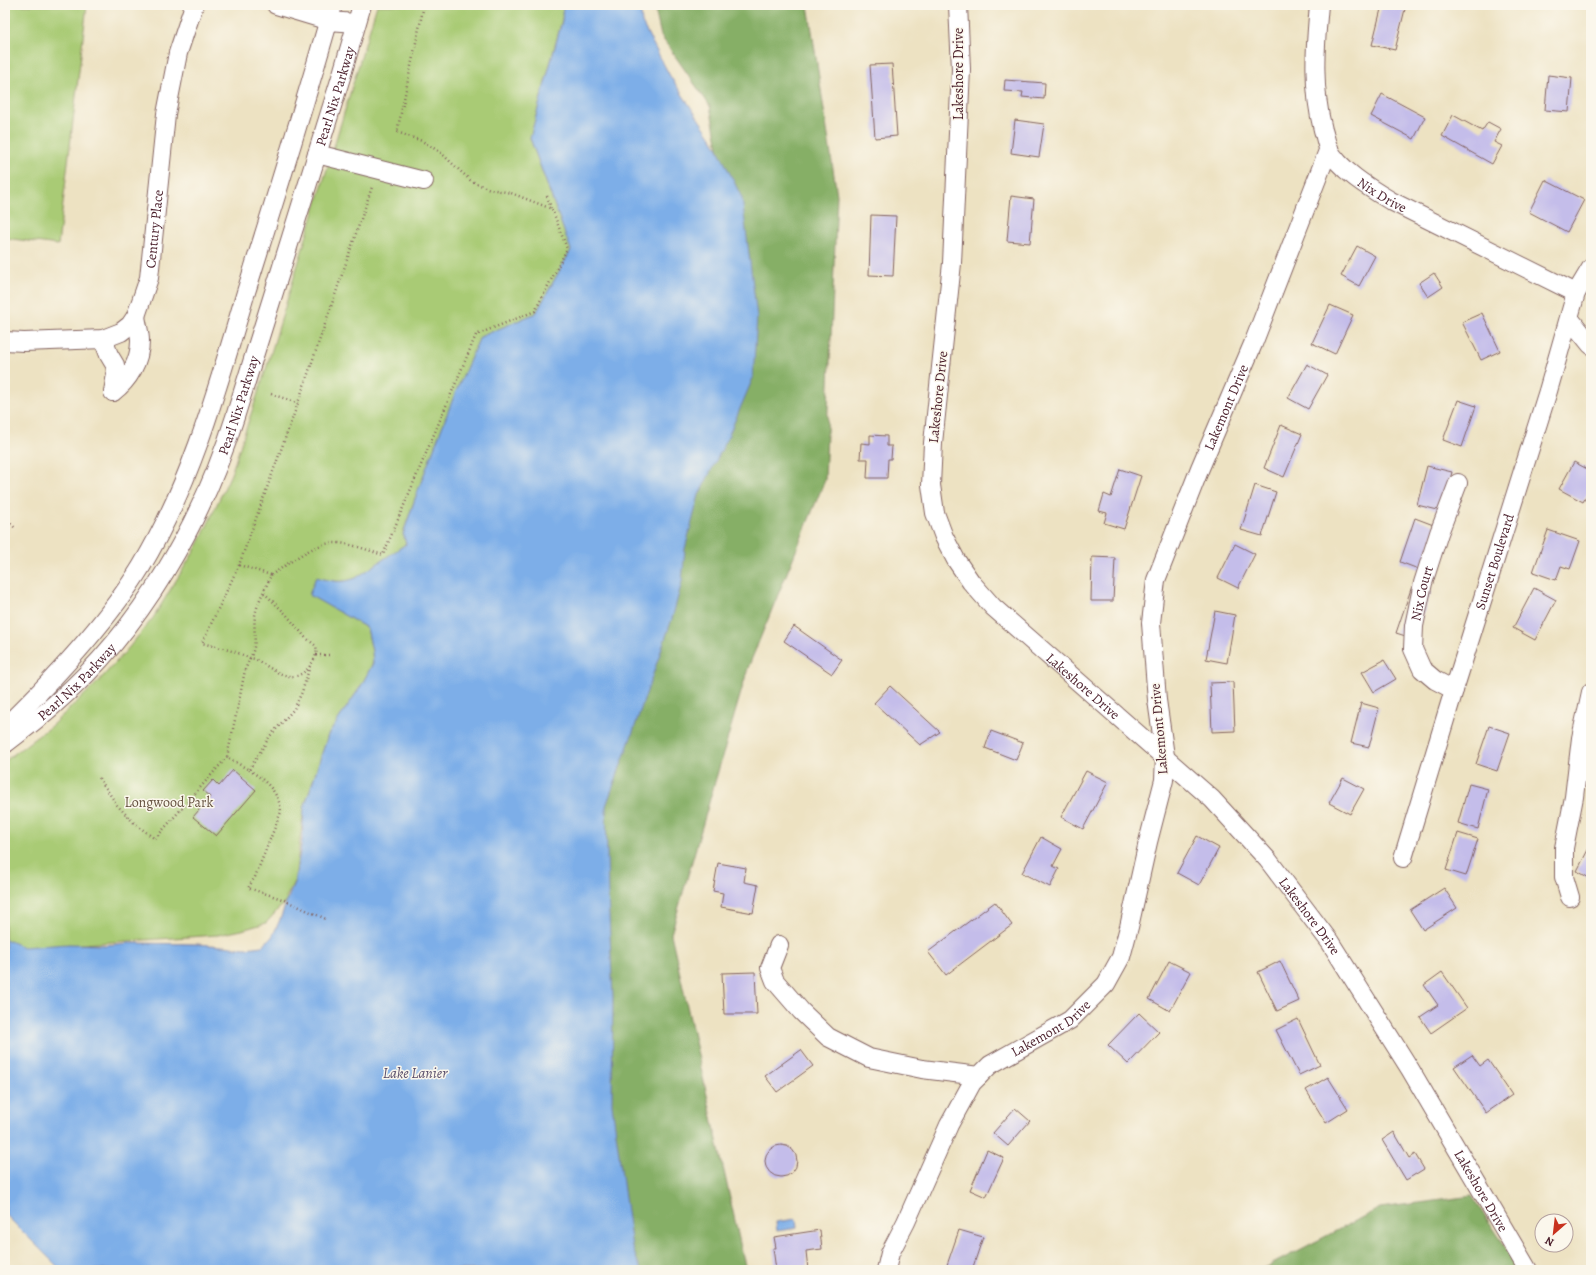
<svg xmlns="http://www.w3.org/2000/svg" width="1596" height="1275" viewBox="0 0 1596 1275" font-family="Alegreya,serif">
<rect width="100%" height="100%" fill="#fbf7ec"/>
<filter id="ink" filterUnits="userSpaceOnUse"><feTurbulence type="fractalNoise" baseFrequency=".025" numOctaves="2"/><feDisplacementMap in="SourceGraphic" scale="8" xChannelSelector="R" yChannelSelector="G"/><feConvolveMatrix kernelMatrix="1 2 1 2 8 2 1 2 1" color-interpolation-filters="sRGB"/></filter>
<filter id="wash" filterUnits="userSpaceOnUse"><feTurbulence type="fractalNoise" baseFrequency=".012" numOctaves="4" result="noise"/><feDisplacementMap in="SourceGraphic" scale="16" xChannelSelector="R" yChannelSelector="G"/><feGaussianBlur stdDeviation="0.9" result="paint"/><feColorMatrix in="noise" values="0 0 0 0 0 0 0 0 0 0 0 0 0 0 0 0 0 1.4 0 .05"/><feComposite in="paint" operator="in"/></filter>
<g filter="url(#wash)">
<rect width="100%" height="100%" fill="#ede2c2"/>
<path fill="#a9cb74" stroke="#7a7550" d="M5 5H87L58 245 5 238Z
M377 5H566L530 138 571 250 536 313 480 337 454 396 418 490 403 533 406 544 356 578C341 584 331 581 316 577L310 595 367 628 372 651 373 663 361 686 328 735 304 808 295 880 286 898 326 916 324 921 284 903 266 923 242 930 218 935 23 948 5 939V761L51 726 96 684 126 651 153 618 199 543 231 474 267 366Z"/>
<path fill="#86af66" stroke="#686748" d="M654 5H808L837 195 825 480 748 668 671 934 746 1270H636L602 1238 583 910 610 729 741 266 710 106 661 36Z
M1472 1196 1521 1270H1261L1380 1208Z"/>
<path fill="#7daee8" stroke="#64668a" d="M563 5H640L642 23 670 76 716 145 742 198 757 317 753 378 728 437 699 495 685 549 682 582 672 619 633 732 606 806 608 894 613 996 612 1104 632 1247 641 1270H61L5 1214V939L23 947 69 944 106 945 129 943 197 944 246 948 262 946 272 937 279 922 295 880 302 840 304 808 328 735 361 686 373 663 372 651 367 628 309 595 316 577C331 581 341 584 356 578L406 544 403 534 418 490 454 396 480 337 536 313 571 250 530 138 562 21Z
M796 1219 797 1228 777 1231 776 1222Z"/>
<g id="blocks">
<path fill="#c4bdea" d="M1382 5H1406L1395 50 1372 45Z
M892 64 897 136 875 138 870 65Z
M1548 75 1572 78 1569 112 1545 110Z
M1005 80 1045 83 1044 99 1022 97 1023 92 1004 91Z
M1382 94 1425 117 1414 139 1371 116Z
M1453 115 1482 131 1488 122 1501 129 1494 142 1502 146 1492 164 1442 136Z
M1015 120 1044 124 1039 157 1011 153Z
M1545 180 1584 200 1567 232 1529 212Z
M1011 196 1034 199 1030 243 1007 241Z
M871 215 896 216 893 276 869 275Z
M1357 246 1375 256 1359 286 1341 276Z
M1434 273 1443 287 1428 297 1419 283Z
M1330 305 1353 315 1335 354 1312 343Z
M1482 313 1500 351 1481 360 1462 322Z
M1307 364 1327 375 1308 409 1288 398Z
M1458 400 1476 406 1462 447 1443 440Z
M1281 425 1302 434 1284 477 1264 468Z
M870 435 887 436V446H892L891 459H888L887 478H867L868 459H860L861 443 870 444Z
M1574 462 1591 471V488L1583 502 1559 489Z
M1427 466 1452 472 1442 511 1417 505Z
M1120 469 1141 476 1124 529 1104 523 1107 513 1099 511 1104 494 1111 497Z
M1255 485 1276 492 1262 536 1241 530Z
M1415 518 1436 526 1421 570 1400 562Z
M1548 530 1580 541 1570 569 1561 566 1556 580 1533 572Z
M1235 544 1255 554 1238 588 1218 578Z
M1092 557 1115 558 1113 601H1091Z
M1412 586 1431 592 1415 639 1396 633Z
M1534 588 1556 600 1535 640 1513 628Z
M1215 611 1235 615 1227 663 1206 659Z
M794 626 842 660 832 674 784 641Z
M1384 660 1396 679 1374 692 1362 672Z
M1233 682 1235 731 1212 732 1210 683Z
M890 686 940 732 920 745 874 703Z
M1361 703 1379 708 1369 747 1351 743Z
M1489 726 1510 733 1497 771 1476 764Z
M991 731 1023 743 1016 760 985 748Z
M233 770 256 790 216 836 193 817 210 797 203 791 213 780 219 786Z
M1086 771 1108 782 1083 829 1061 817Z
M1343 778 1364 789 1350 814 1329 803Z
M1469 784 1488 789 1478 829 1458 823Z
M1458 833 1478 839 1466 876 1446 870Z
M1197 836 1219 848 1199 885 1177 873Z
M1041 837 1062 849 1053 866 1059 869 1050 887 1022 873Z
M1591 844V879L1577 871Z
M718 863 746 868 744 882 758 885 753 913 721 907 723 893 713 891Z
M1444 888 1457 908 1423 930 1410 910Z
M995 902 1012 925 946 975 928 952Z
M1169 961 1191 972 1170 1011 1149 999Z
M1280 961 1299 1001 1277 1011 1258 972Z
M755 972 757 1014H724L722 973Z
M1442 972 1467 1008 1431 1033 1420 1017 1438 1005 1424 985Z
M1139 1013 1159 1032 1128 1064 1108 1045Z
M1298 1019 1320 1065 1299 1075 1276 1030Z
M801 1050 813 1066 777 1092 765 1076Z
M1472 1055 1480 1066 1488 1060 1512 1095 1486 1113 1454 1067Z
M1328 1077 1348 1109 1326 1123 1306 1090Z
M1015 1108 1030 1121 1008 1146 993 1133Z
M1394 1132 1409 1158 1415 1154 1424 1169 1406 1180 1382 1140Z
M765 1161a16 16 0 1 1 32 0a16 16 0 1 1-32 0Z
M987 1150 1004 1158 986 1197 970 1190Z
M820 1230 822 1249 806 1251 808 1270H776L773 1248H776L774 1237Z
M959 1230 983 1237 972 1270H963L947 1265Z"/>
</g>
</g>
<g filter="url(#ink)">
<use href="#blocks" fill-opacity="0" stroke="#836360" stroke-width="1"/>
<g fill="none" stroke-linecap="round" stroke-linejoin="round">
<defs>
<g id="minor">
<path d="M276 5 329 21 356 23"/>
<path id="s1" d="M958 5 961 69 952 263 933 443 931 485 935 513 944 537 956 560 971 582 993 607 1212 799 1268 860 1330 942 1410 1069 1528 1270"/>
<path id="s2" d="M1319 5C1315 48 1312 88 1323 130 1325 136 1326 142 1328 148 1339 170 1371 189 1391 201L1576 293"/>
<path d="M317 154 424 181"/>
<path d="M1570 319 1591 345"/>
<path d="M103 339 109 355 115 365 116 374 113 392"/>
<path id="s3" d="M5 341 24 342 103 339 121 332 130 325 136 316 149 278 166 114 178 53 194 5"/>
<path d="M113 392C129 380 140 361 140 341 140 333 137 324 136 316"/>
<path id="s4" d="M1454 690 1435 680 1422 669 1413 649 1414 626 1423 583 1439 533 1458 483"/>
<path d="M5 727C53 680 106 624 141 567 192 482 218 386 246 292 276 196 306 101 333 5"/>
<path id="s5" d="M5 744C23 730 41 717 57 702 141 629 202 522 235 417L342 74 362 5"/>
<path id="s6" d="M1403 858 1454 690 1548 391 1576 293 1591 268"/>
<path d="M1570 897 1564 877V848L1574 797 1581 738 1591 692"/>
<path d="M779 945 770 968 775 981 801 1011 828 1037 869 1058 922 1069 979 1076"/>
<path id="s7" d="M886 1270 890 1253 906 1222 949 1125 972 1083 990 1065 1070 1020 1106 984 1121 957 1129 927 1148 842 1164 780 1165 756 1157 700 1151 623 1156 580 1200 468 1253 344 1329 148"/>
</g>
</defs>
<use href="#minor" stroke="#836360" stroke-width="20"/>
<path stroke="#836360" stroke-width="2.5" stroke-dasharray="1 3" stroke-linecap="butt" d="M547 196 551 208
M271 394 298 403
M5 522 7 520 16 529
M239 565 202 643 236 652 250 658C258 644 253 631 255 616 257 602 266 588 271 575L239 565 298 403 372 187
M271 575C289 564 310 545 332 543 348 542 367 550 383 555L476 335 535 311 567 249 552 209 511 193 490 189 480 185 470 180 440 152 422 141 397 132 424 5
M264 593 285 613 305 637 316 646C318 654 314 660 310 666 293 688 273 669 255 659L250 658 245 670 239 701 227 757 249 770 270 736 294 709 302 692 310 666
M316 655H329
M249 770C264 779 280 793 281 812L255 877 248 888 282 899 326 919
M99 778 117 805 133 822 155 839 227 757
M5 824 6 825"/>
<use href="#minor" stroke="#fff" stroke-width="18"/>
</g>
</g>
<g text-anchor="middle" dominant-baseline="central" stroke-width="3" stroke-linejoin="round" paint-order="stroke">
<g font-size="14" fill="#4a1f2b" stroke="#fbf7ec">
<text transform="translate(958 74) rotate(-90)">Lakeshore Drive</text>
<text stroke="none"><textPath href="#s5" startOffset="743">Pearl Nix Parkway</textPath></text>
<text stroke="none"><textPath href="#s2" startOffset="217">Nix Drive</textPath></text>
<text stroke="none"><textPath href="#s3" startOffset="229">Century Place</textPath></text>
<text transform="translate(938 397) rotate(-84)">Lakeshore Drive</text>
<text stroke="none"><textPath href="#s5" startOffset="419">Pearl Nix Parkway</textPath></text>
<text stroke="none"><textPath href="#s7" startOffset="975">Lakemont Drive</textPath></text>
<text stroke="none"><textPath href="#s6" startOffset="310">Sunset Boulevard</textPath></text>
<text stroke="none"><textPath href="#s4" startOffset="117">Nix Court</textPath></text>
<text stroke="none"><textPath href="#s5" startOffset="95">Pearl Nix Parkway</textPath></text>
<text stroke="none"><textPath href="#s1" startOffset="741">Lakeshore Drive</textPath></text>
<text transform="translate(1159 729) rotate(-95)">Lakemont Drive</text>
<text stroke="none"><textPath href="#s1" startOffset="1065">Lakeshore Drive</textPath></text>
<text stroke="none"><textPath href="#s7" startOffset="303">Lakemont Drive</textPath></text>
<text stroke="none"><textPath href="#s1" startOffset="1389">Lakeshore Drive</textPath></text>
</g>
<g font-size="14" fill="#665341" stroke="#fbf7ec">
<text x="169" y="802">Longwood Park</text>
</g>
<g font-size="15" font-style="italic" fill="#5c516d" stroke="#fbf7ec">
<text x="415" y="1073">Lake Lanier</text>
</g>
</g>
<rect width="1596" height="1275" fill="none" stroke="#fbf7ec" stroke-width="20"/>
<g transform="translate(1554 1233) rotate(208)"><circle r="19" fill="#fbf7ec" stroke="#b4a19f"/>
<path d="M0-3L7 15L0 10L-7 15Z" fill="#c8321e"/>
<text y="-6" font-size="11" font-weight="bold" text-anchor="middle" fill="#4a1f2b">N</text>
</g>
</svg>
